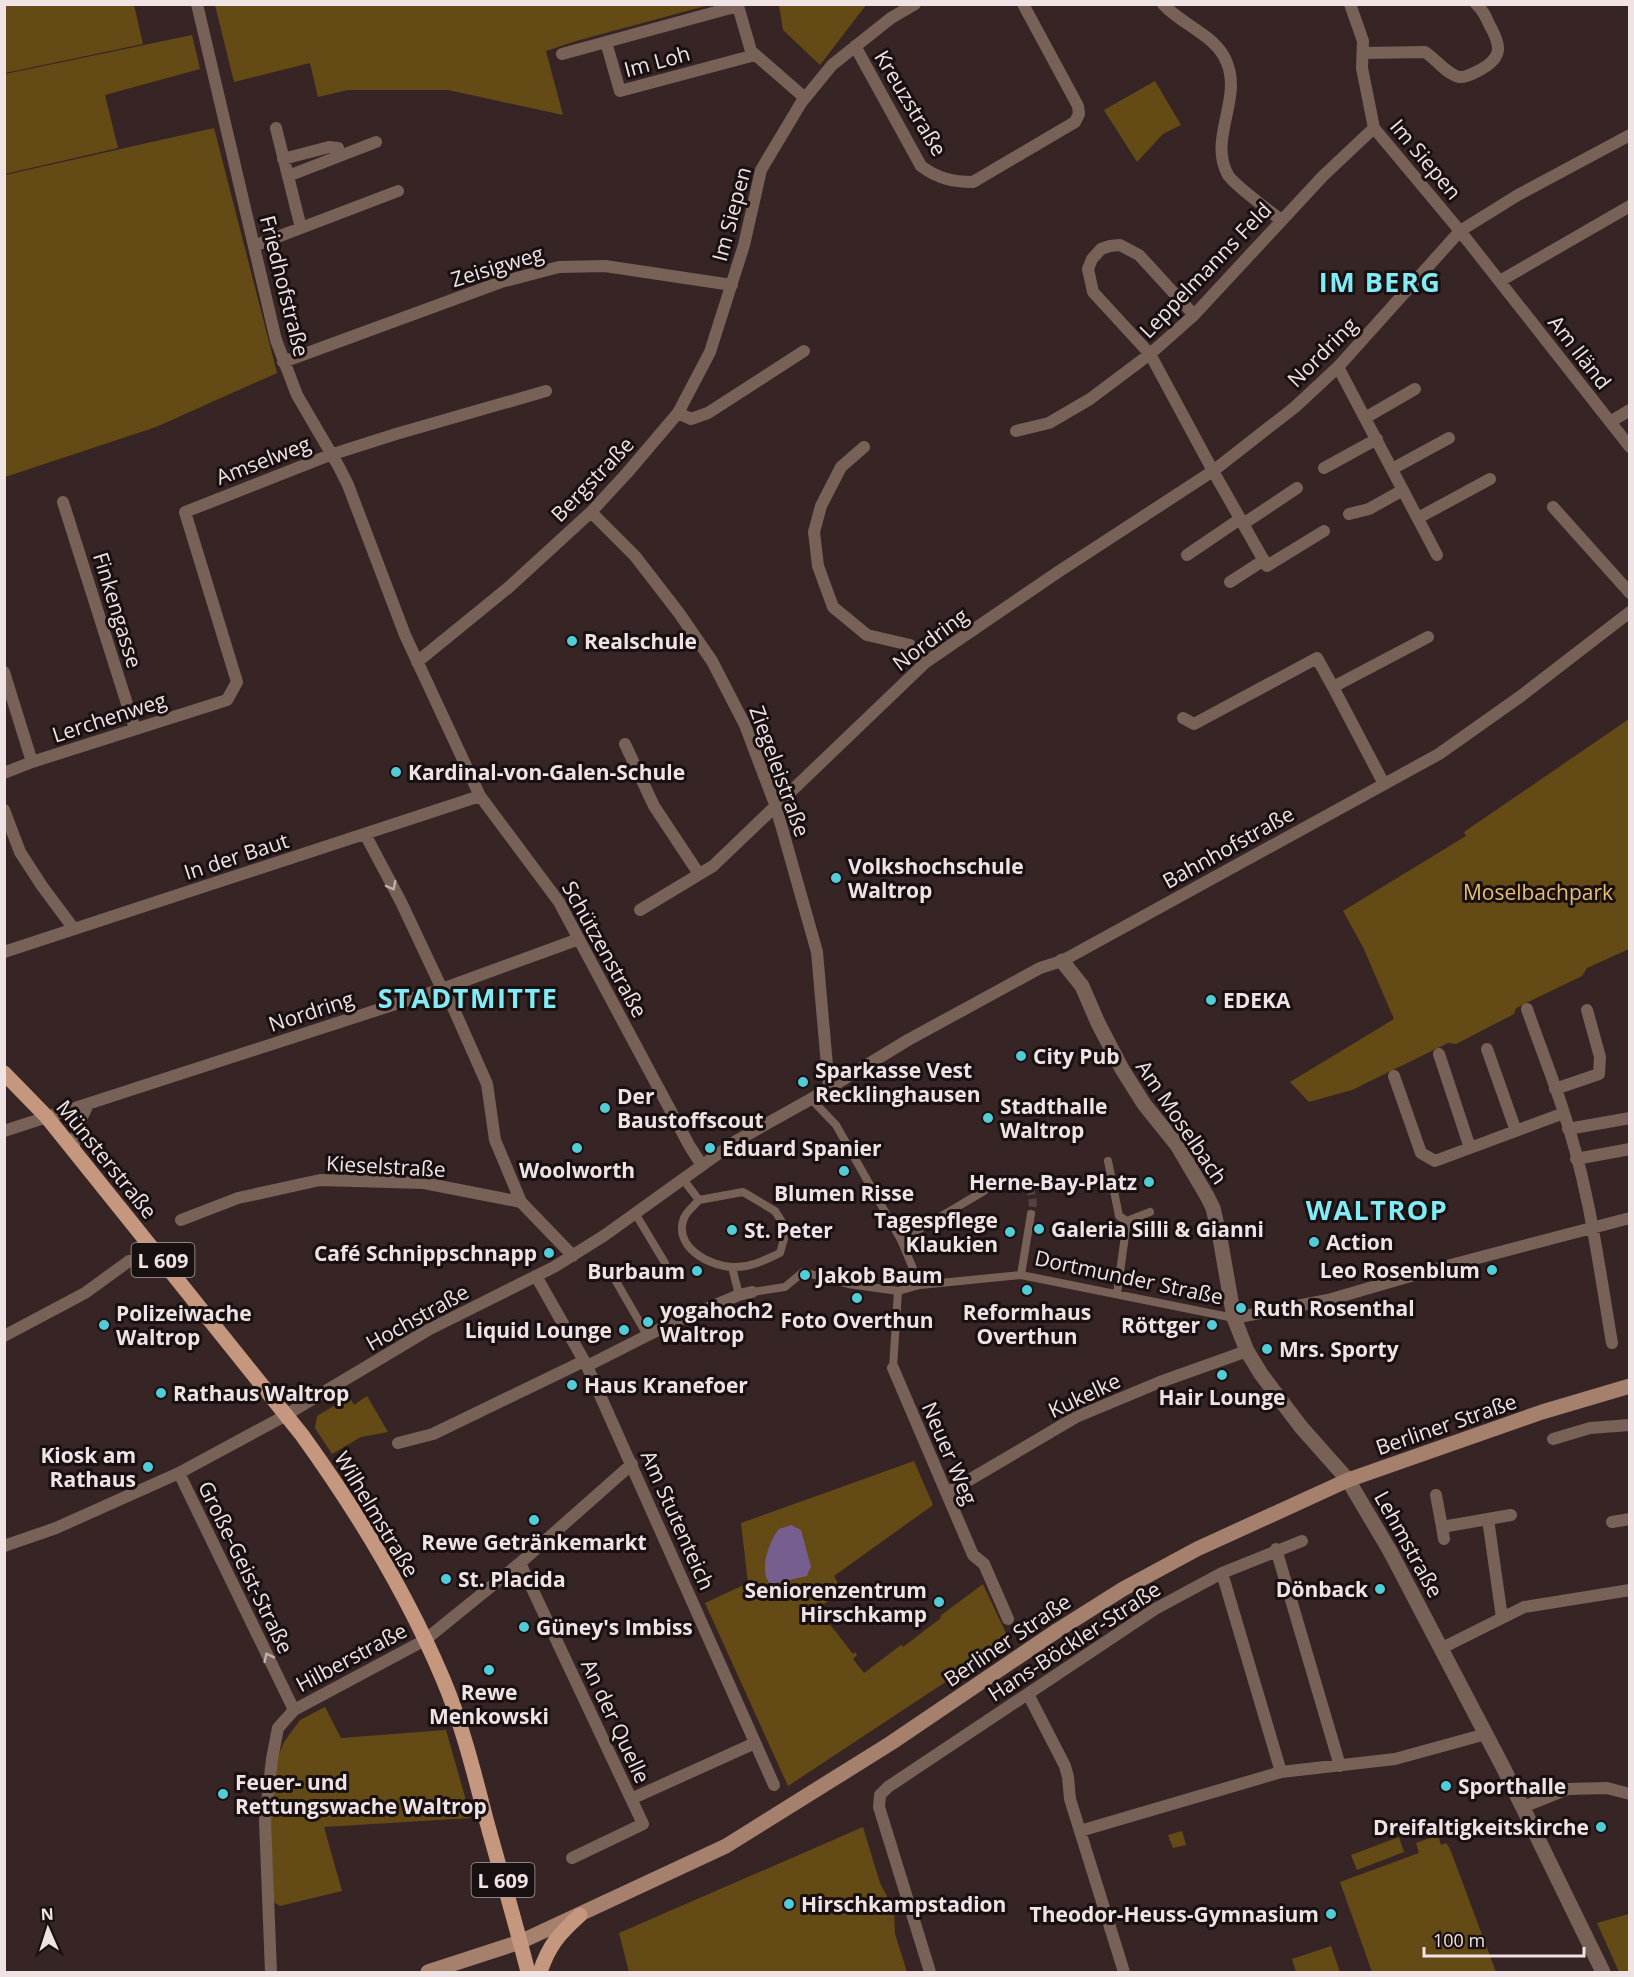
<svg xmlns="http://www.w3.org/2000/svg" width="1634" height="1977" viewBox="0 0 1634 1977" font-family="'Open Sans',sans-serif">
<rect width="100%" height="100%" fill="#372526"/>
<path fill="#644b15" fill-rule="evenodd" d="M4 5H134L143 44 5 73Z
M215 5V4L709 5 576 41 546 51 563 115 448 90H348L318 97 310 63 234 82Z
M779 5V4L866 5 820 65 783 30Z
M192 35 200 69 105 95 118 148 5 174V74Z
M1155 81 1181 125 1163 134 1137 162 1104 110Z
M214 128 277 373 156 427 5 477V175Z
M1629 719V949L1587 968 1582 976 1516 1008 1514 1014 1456 1044 1448 1043 1352 1090 1309 1102 1290 1082 1394 1019 1363 947 1343 911 1466 836 1464 832Z
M367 1396 388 1432 361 1437 332 1454 315 1428 317 1416 349 1397 354 1405Z
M914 1461 933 1505 834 1576 842 1590 818 1609 853 1654 855 1652 857 1655 853 1659 864 1673 901 1645 903 1647 941 1618 940 1616 983 1584 1009 1640 788 1786 705 1603 748 1583 741 1523ZM797 1527 810 1572 765 1574 770 1544Z
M325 1707 341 1738 446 1730 471 1818 324 1827 342 1891 280 1906 272 1901 268 1830 278 1756 284 1742 300 1720Z
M863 1827 880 1883 894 1909 895 1934 907 1972H629L619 1933Z
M1182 1831 1186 1845 1173 1848 1168 1835Z
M1438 1835 1441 1845 1446 1843 1450 1849 1496 1972H1372L1340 1882 1419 1853 1416 1843Z
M1399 1837 1404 1852 1357 1870 1351 1855Z
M1629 1914V1972H1619L1597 1923Z
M1331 1946 1340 1972H1296L1292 1959Z"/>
<path fill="#765f8f" d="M791 1525 801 1530 811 1567 807 1576 772 1584 769 1583C759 1569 769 1541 779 1529Z"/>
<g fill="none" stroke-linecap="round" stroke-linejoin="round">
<path stroke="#534242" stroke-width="8" stroke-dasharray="8 4" stroke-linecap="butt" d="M1030 1187 1033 1203 1031 1214"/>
<path stroke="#786156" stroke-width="8" d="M811 1099 836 1125 901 1240 920 1285
M1108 1161 1119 1216 1127 1221
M682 1178 699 1200 743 1192 775 1211 782 1222 784 1239 780 1253C765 1260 750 1268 732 1267 708 1266 673 1246 684 1218 686 1212 694 1206 699 1200
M1028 1180 1030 1187
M635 1213 665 1263
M901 1240 984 1191
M732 1267 739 1295
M1021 1275 1031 1214
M613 1276 647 1335
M752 1292 785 1287 803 1272 848 1284 898 1291 920 1285 1021 1275 1234 1318
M1117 1294 1127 1221 1150 1212
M893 1368 898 1291"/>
<path stroke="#786156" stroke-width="12" d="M197 4 276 340 297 395 339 467 348 485 405 635 480 796 559 902 689 1145 701 1164
M1163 4C1181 25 1217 35 1227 63 1242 100 1208 139 1228 175 1234 185 1270 211 1281 220
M1350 4 1363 41 1362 68 1374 128 1460 231 1630 447
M606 42 620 91 755 55
M855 46 921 166C937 178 952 182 973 182L1075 122 1079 114 1078 106 1023 4
M1363 53 1425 52C1436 59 1446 74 1459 77 1466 78 1474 73 1480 70 1504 57 1501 45 1489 24 1486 17 1483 10 1476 4
M562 54 738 6 751 51 805 98
M276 128 288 176
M283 159 329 147 338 148 340 155
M301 228 288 176 376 142
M254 246 398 191
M1500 281 1630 206
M1194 315 1139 255 1120 245 1110 246 1101 249 1092 259 1088 269 1093 292 1150 354 1213 471 1267 566 1324 531
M283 362 501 282 559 267 605 266 732 285
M1338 367 1437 555
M678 413 691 419 708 413 804 351
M1365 418 1415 389
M1610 422 1630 410
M1016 431 1049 423 1090 399 1150 354 1194 315 1323 176 1374 128
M864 447 841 467 821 506 814 532 818 566 833 607 867 635 910 645 926 662
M1324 468 1377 439
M1392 469 1449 438
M63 502 135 729
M1553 507 1630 593
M591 512 635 556 679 613 712 661 745 725 776 807 817 952 829 1088
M1349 514 1369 509 1403 490
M1418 518 1490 479
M1243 524 1297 488
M1187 555 1240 519
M1230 582 1264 560
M417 662 508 588 591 512 627 473 678 413 710 352 744 245 761 170 801 103 832 65 891 18 915 4
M4 672 32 762
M1183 718 1194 724 1317 658 1333 687
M625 744 654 806 699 874
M4 773 32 762 227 700 237 682 185 512 330 455 396 434 546 391
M1384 784 1333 687 1428 637
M4 810 20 852 42 886 74 929
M365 834 401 902 442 989 452 1005 487 1084 495 1140 521 1202 573 1256
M640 910 713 866 926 662 1058 572 1213 471 1295 407 1338 367 1460 231 1518 195 1630 135
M4 952 480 796
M1527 1009C1539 1044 1553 1078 1564 1113 1589 1187 1599 1267 1612 1343
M1487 1049 1516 1131
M1439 1054 1470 1148
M1394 1076 1421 1153 1435 1161 1564 1113
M1555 1089 1599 1074 1600 1057 1587 1010
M1568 1129 1630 1118
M4 1131 442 989 579 939
M73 1149 79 1124 88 1104
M1576 1159 1630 1149
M181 1220 238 1198 320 1180 424 1183 521 1202
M536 1276 587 1366 774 1785
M1234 1318 1328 1300 1428 1271 1630 1218
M4 1336 85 1293 129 1261
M587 1366 670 1324 739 1295 752 1292
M893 1368 973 1555 984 1564 1008 1619
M1553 1439 1590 1428 1630 1425
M398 1443 433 1434 584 1361
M179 1473 294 1710
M947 1493 1076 1417 1160 1382 1247 1351
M1436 1495 1442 1527 1511 1515
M1488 1519 1502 1618
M1612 1522 1630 1519
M1442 1527 1444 1539
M4 1546 56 1528 179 1473 279 1419 428 1330 554 1267 605 1235 736 1141 811 1099 908 1040 1040 968 1062 961 1439 754 1521 696 1630 612
M1276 1549 1340 1766
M520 1563 643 1824 572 1858
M1222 1573 1281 1772
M1442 1648 1524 1607 1630 1590
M1028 1694 1065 1766 1068 1777 1070 1799 1124 1972
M631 1799 755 1743
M1523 1807 1568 1789 1607 1788 1630 1794
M1080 1831 1281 1772 1395 1759 1486 1734
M271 1972 265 1821 272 1759 278 1728 294 1710 425 1640 520 1563 632 1464
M930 1972 879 1807 880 1795 888 1787 1155 1609 1222 1573 1302 1541"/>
<path stroke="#786156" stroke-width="15" d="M1062 961 1082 986 1098 1023 1122 1069 1144 1104 1177 1145 1207 1196 1213 1208 1220 1238 1234 1318 1247 1351 1261 1374 1301 1427 1348 1480 1390 1551 1504 1769 1603 1972"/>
<path stroke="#a4806d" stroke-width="15" d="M428 1972 520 1942 726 1846 891 1743 1058 1630 1123 1589 1197 1549 1348 1480 1542 1412 1630 1386"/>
<path stroke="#c6977f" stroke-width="15" d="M4 1073 46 1116 302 1435C356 1510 407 1594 443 1679 462 1724 474 1772 486 1819 500 1870 515 1921 528 1972
M540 1972C549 1945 559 1934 580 1915"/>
</g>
<defs><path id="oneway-chevron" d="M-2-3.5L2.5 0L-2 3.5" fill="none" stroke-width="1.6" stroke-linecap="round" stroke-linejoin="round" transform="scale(1.5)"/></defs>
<g stroke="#c0afab">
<use href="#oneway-chevron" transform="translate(392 886) rotate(62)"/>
<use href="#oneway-chevron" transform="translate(268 1657) rotate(-116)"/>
</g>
<g fill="#52ccd6" stroke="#191011" stroke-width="2">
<circle cx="572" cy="641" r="6"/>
<circle cx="396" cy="772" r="6"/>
<circle cx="836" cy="878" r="6"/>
<circle cx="1211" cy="1000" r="6"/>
<circle cx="1021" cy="1056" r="6"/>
<circle cx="803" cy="1082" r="6"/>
<circle cx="605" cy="1108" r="6"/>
<circle cx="988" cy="1118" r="6"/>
<circle cx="577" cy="1148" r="6"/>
<circle cx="710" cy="1148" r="6"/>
<circle cx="844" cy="1171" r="6"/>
<circle cx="1149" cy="1182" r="6"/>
<circle cx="1039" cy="1229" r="6"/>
<circle cx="732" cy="1230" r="6"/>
<circle cx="1010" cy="1232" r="6"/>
<circle cx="1314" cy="1242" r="6"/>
<circle cx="549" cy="1253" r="6"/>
<circle cx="1492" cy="1270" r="6"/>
<circle cx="697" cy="1271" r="6"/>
<circle cx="805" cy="1275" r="6"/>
<circle cx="1027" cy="1290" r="6"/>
<circle cx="857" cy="1298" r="6"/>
<circle cx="1241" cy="1308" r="6"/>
<circle cx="648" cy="1322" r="6"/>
<circle cx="104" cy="1325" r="6"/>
<circle cx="1212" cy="1325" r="6"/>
<circle cx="624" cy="1330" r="6"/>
<circle cx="1267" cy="1349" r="6"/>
<circle cx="1222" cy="1375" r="6"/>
<circle cx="572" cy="1385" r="6"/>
<circle cx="161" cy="1393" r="6"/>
<circle cx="148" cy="1467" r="6"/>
<circle cx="534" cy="1520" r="6"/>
<circle cx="446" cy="1579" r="6"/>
<circle cx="1380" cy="1589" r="6"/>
<circle cx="939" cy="1602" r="6"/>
<circle cx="524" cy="1627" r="6"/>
<circle cx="489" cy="1670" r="6"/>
<circle cx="1446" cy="1786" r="6"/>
<circle cx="223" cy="1794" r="6"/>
<circle cx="1601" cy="1827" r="6"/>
<circle cx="789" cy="1904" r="6"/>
<circle cx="1331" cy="1914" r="6"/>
</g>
<g text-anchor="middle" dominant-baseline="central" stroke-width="6" stroke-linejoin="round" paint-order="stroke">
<g fill="#191011" stroke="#b0a4a5" stroke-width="1.5">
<rect x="131.5" y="1243" width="63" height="34" rx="4.5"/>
<rect x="471.5" y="1863" width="63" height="34" rx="4.5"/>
</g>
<g font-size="20" font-weight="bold" fill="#f0e3e4">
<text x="163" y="1260">L 609</text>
<text x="503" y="1880">L 609</text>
</g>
<g font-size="21" fill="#f0e3e4" stroke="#191011">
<text transform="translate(657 61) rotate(-15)">Im Loh</text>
<text transform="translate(911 103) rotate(59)">Kreuzstraße</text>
<text transform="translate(1426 159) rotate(50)">Im Siepen</text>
<text transform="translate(731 214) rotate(-75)">Im Siepen</text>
<text transform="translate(497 266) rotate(-17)">Zeisigweg</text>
<text transform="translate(1205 270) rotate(-46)">Leppelmanns Feld</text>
<text transform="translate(285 286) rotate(76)">Friedhofstraße</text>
<text transform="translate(1322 352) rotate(-45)">Nordring</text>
<text transform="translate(1580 352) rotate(52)">Am Iländ</text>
<text transform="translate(263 460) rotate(-21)">Amselweg</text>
<text transform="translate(592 479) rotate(-46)">Bergstraße</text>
<text transform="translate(118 610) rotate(73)">Finkengasse</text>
<text transform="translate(930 639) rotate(-37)">Nordring</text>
<text transform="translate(109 717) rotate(-18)">Lerchenweg</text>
<text transform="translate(780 771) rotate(70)">Ziegeleistraße</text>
<text transform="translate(1228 847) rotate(-29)">Bahnhofstraße</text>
<text transform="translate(236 856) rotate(-18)">In der Baut</text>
<text transform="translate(605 949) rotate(61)">Schützenstraße</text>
<text transform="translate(311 1011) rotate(-18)">Nordring</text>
<text transform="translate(1182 1122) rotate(56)">Am Moselbach</text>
<text transform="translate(107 1159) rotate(51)">Münsterstraße</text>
<text transform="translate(386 1166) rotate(3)">Kieselstraße</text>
<text transform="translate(1129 1277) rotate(12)">Dortmunder Straße</text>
<text transform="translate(417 1317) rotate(-29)">Hochstraße</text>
<text transform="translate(1084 1395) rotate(-25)">Kukelke</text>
<text transform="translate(1446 1424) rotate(-19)">Berliner Straße</text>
<text transform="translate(950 1453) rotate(67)">Neuer Weg</text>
<text transform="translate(377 1514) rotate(59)">Wilhelmstraße</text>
<text transform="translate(678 1520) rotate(66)">Am Stutenteich</text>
<text transform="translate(1409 1544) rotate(61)">Lehmstraße</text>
<text transform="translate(246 1567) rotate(64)">Große-Geist-Straße</text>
<text transform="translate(1007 1640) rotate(-34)">Berliner Straße</text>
<text transform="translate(1074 1641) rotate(-33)">Hans-Böckler-Straße</text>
<text transform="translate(351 1657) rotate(-28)">Hilberstraße</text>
<text transform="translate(616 1721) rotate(65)">An der Quelle</text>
</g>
<g font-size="21" font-weight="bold" fill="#f0e3e4" stroke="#191011" text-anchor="start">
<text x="584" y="641">Realschule</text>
<text x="408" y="772">Kardinal-von-Galen-Schule</text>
<text x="848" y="866">Volkshochschule<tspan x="848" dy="24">Waltrop</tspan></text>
<text x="1223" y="1000">EDEKA</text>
<text x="1033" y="1056">City Pub</text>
<text x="815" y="1070">Sparkasse Vest<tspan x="815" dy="24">Recklinghausen</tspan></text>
<text x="617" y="1096">Der<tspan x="617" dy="24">Baustoffscout</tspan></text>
<text x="1000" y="1106">Stadthalle<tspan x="1000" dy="24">Waltrop</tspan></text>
<text x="722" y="1148">Eduard Spanier</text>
<text x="577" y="1170" text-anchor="middle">Woolworth</text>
<text x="1137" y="1182" text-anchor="end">Herne-Bay-Platz</text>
<text x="844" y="1193" text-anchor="middle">Blumen Risse</text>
<text x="998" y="1220" text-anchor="end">Tagespflege<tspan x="998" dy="24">Klaukien</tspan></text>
<text x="1051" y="1229">Galeria Silli &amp; Gianni</text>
<text x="744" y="1230">St. Peter</text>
<text x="1326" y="1242">Action</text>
<text x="537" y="1253" text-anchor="end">Café Schnippschnapp</text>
<text x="1480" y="1270" text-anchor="end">Leo Rosenblum</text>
<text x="685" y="1271" text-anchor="end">Burbaum</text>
<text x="817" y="1275">Jakob Baum</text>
<text x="1253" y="1308">Ruth Rosenthal</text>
<text x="660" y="1310">yogahoch2<tspan x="660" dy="24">Waltrop</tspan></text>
<text x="1027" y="1312" text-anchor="middle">Reformhaus<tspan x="1027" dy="24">Overthun</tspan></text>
<text x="116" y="1313">Polizeiwache<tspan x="116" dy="24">Waltrop</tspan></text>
<text x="857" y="1320" text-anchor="middle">Foto Overthun</text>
<text x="1200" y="1325" text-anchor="end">Röttger</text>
<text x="612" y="1330" text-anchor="end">Liquid Lounge</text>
<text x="1279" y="1349">Mrs. Sporty</text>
<text x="584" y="1385">Haus Kranefoer</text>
<text x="173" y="1393">Rathaus Waltrop</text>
<text x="1222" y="1397" text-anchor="middle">Hair Lounge</text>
<text x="136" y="1455" text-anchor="end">Kiosk am<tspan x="136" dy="24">Rathaus</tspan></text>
<text x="534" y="1542" text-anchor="middle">Rewe Getränkemarkt</text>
<text x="458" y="1579">St. Placida</text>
<text x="1368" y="1589" text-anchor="end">Dönback</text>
<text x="927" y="1590" text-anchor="end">Seniorenzentrum<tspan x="927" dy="24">Hirschkamp</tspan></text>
<text x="536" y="1627">Güney's Imbiss</text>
<text x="489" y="1692" text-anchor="middle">Rewe<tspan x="489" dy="24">Menkowski</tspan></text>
<text x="235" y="1782">Feuer- und<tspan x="235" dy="24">Rettungswache Waltrop</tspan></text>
<text x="1458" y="1786">Sporthalle</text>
<text x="1589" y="1827" text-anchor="end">Dreifaltigkeitskirche</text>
<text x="801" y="1904">Hirschkampstadion</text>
<text x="1319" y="1914" text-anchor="end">Theodor-Heuss-Gymnasium</text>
</g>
<g font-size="21" fill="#e8bf71" stroke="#191011">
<text x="1538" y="892">Moselbachpark</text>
</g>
<g font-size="27" font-weight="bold" letter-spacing="1.5" fill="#81ecf5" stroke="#191011">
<text x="1380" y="281">IM BERG</text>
<text x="468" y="997">STADTMITTE</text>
<text x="1377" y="1209">WALTROP</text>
</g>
</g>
<rect width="1634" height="1977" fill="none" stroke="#f0e3e4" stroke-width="12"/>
<g transform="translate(48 1929) rotate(357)" stroke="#191011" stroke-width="4.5" paint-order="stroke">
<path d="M0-4.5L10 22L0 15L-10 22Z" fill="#f0e3e4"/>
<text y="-9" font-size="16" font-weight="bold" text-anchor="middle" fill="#f0e3e4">N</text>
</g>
<path d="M1424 1947v9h160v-9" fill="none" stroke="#f0e3e4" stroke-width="3"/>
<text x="1433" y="1947" font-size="18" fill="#f0e3e4" stroke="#191011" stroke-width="4.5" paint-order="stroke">100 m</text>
</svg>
